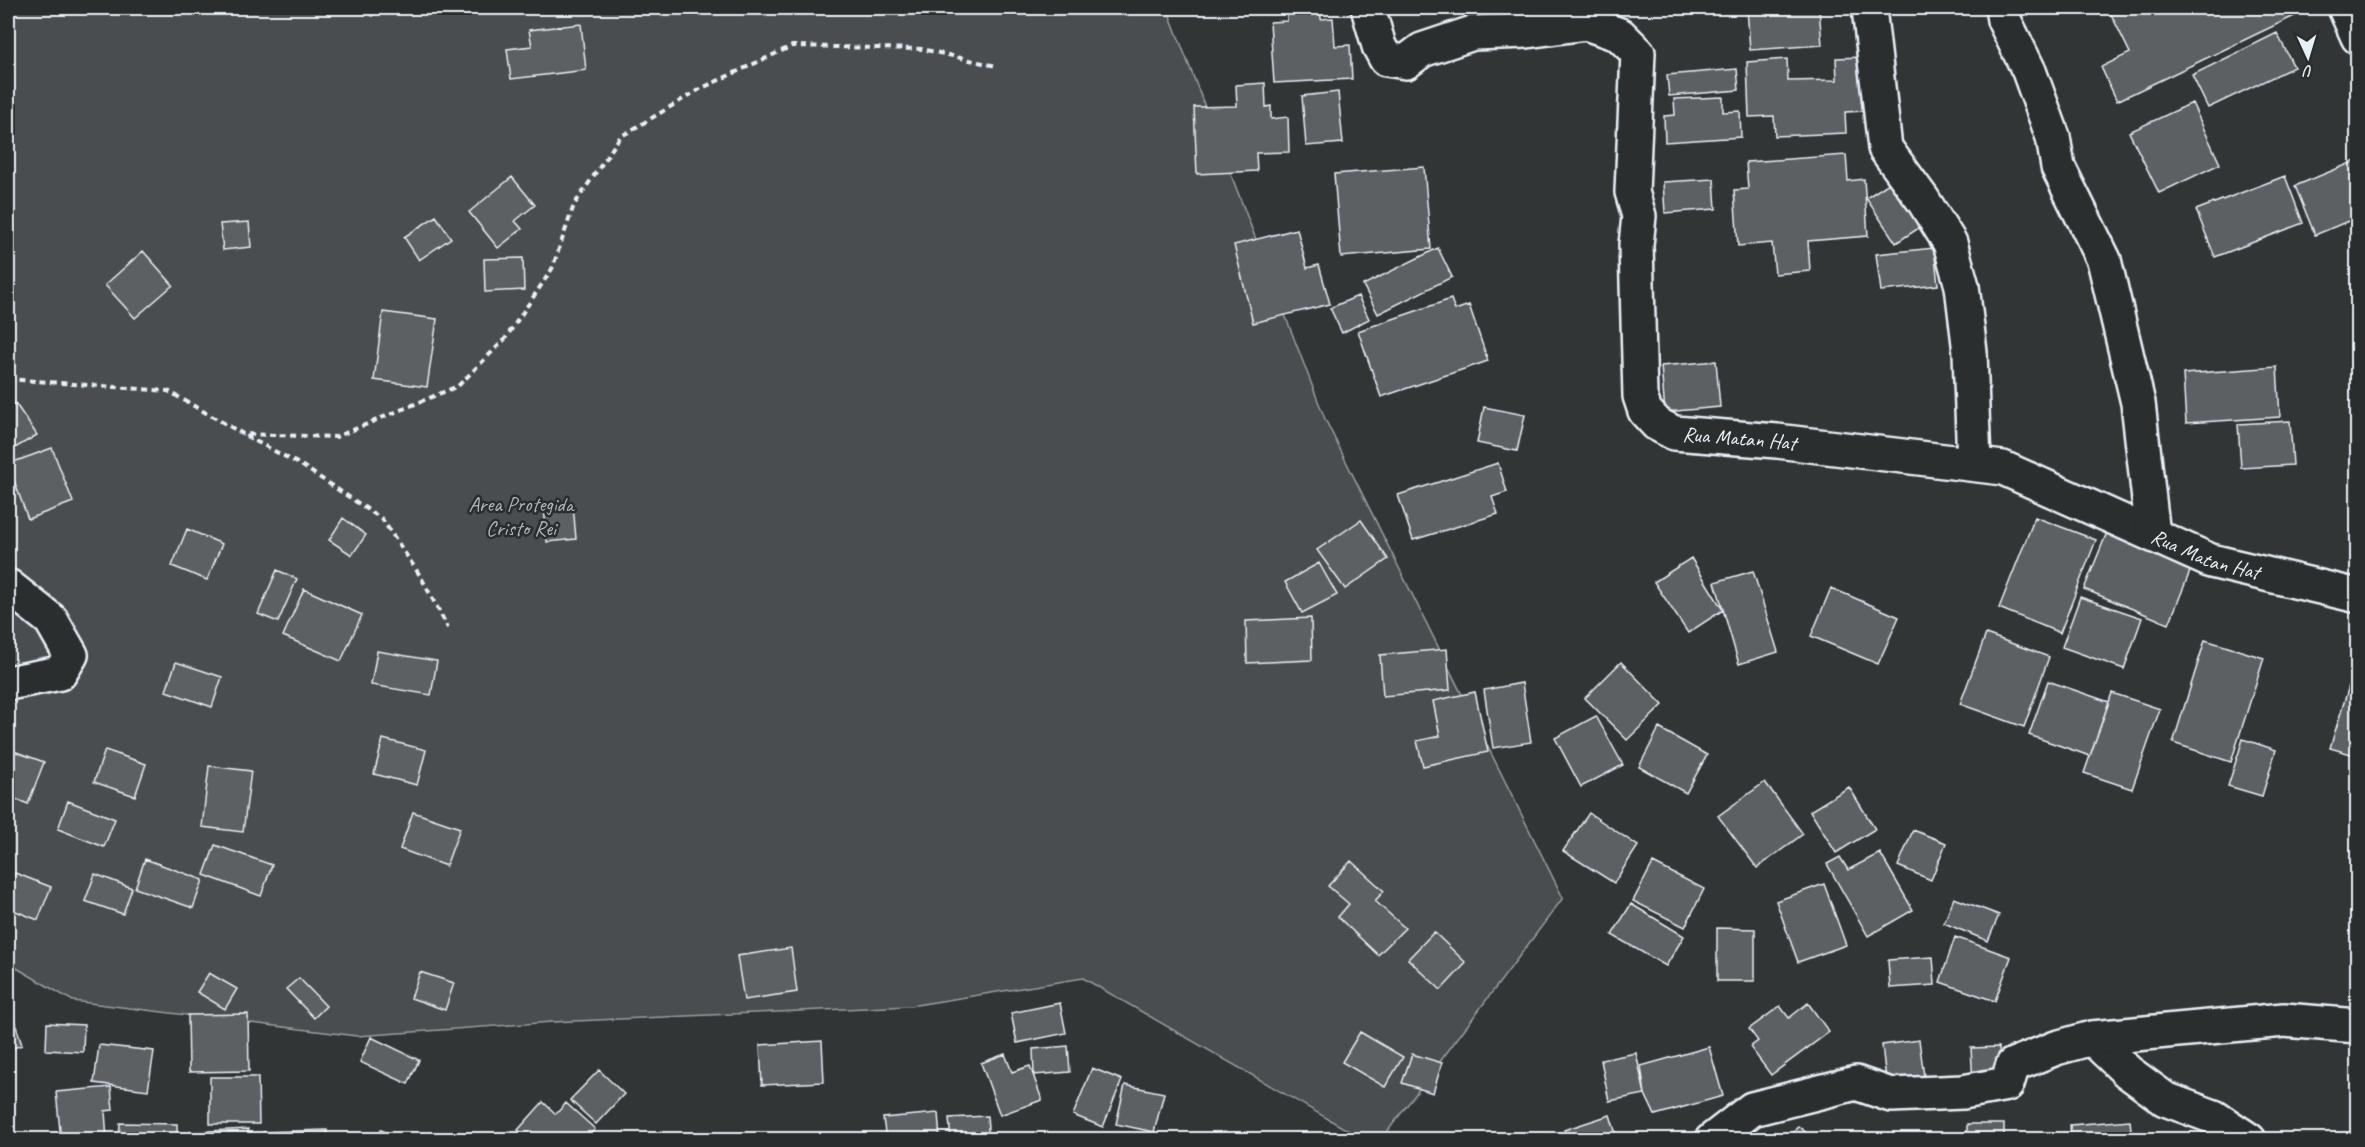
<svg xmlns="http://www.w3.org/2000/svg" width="2365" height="1147" viewBox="0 0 2365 1147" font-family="Caveat,sans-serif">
<rect width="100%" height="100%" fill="#323536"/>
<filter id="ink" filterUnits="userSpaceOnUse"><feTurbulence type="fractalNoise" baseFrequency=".0167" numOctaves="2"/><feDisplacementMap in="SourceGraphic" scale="12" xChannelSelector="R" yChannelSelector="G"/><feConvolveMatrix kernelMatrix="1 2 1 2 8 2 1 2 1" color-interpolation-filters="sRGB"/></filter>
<g filter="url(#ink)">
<path fill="#494d4f" stroke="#989fa4" stroke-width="1.5" d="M8 8H1167L1325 419 1563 898 1381 1140 1363 1139 1083 978 910 1006 552 1022 357 1036 73 1001 8 963Z"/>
<path fill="#5c6063" stroke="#e8f1f8" stroke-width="1.5" d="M366 8H383L372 16Z
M1287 8H1320L1321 19 1333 18 1335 46 1350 45 1352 79 1274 83 1270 22 1287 21Z
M1747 8H1819L1822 45 1750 50Z
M2108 8H2311L2117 101 2101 67 2130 53Z
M581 24 586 70 511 79 507 49 532 46 529 30Z
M2277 33 2294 67 2208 108 2192 75Z
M1864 57 1866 111 1845 112 1846 133 1775 136 1774 116 1749 117 1747 62 1787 59 1788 81 1837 80 1836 58Z
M1737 69 1739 90 1669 96 1667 75Z
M1265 83 1266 107 1271 106V119L1288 117 1289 152 1256 153 1257 171 1197 174 1194 107 1237 106 1236 85Z
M1338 92 1343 143 1306 146 1302 96Z
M1723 97V112L1740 111 1741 137 1665 142 1664 116 1675 115 1674 99Z
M2192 103 2220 164 2159 193 2129 132Z
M1846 155 1848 181 1864 179 1868 236 1808 241 1810 271 1775 274 1772 243 1738 246 1734 190 1748 189 1746 162Z
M2358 160V217L2315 235 2295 186Z
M1424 167 1431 249 1341 257 1334 174Z
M2285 176 2303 223 2215 257 2196 210Z
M512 177 535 205 515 221 522 229 498 248 469 212Z
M1714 179 1716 209 1665 213 1663 182Z
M1892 181 1922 226 1896 243 1866 198Z
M436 216 451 238 419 260 404 237Z
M249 222 251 247 223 250 220 224Z
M1297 229 1307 268 1319 265 1330 304 1253 323 1234 245Z
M1438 248 1452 277 1378 314 1363 285Z
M1934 248 1938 285 1881 291 1876 254Z
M143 251 173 285 135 318 105 285Z
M523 258 524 290 485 292 484 259Z
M1358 296 1369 319 1342 333 1330 308Z
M1451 299 1455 310 1469 305 1488 361 1381 397 1358 331Z
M383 312 437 319 427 387 374 380Z
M1716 361 1720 407 1665 412 1661 366Z
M2277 367 2280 417 2186 423 2183 374Z
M15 403 37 435 10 451 8 447V408Z
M1484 407 1525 415 1517 451 1477 443Z
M2290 421 2293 465 2241 468 2238 424Z
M52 448 73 502 28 519 8 464Z
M1498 463 1507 492 1492 497 1498 514 1413 540 1398 495Z
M573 505 576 539 547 542 544 507Z
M2035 517 2096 540 2060 633 1999 608Z
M343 518 366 535 352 555 329 540Z
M1361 520 1388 559 1345 589 1317 550Z
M187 529 222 544 207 580 172 566Z
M2108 530 2193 564 2169 624 2084 589Z
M1691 558 1723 610 1688 633 1654 582Z
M1319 563 1337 595 1302 613 1285 582Z
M277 570 297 579 278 622 258 614Z
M1753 571 1778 652 1739 664 1715 582Z
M1831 588 1899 617 1878 664 1811 636Z
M304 589 362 615 341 661 283 636Z
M2080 597 2142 618 2124 669 2062 647Z
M1311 618 1312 660 1247 663 1246 621Z
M1986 634 2049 657 2024 727 1960 704Z
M2205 640 2264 658 2231 762 2173 743Z
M1447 649 1450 690 1383 696 1380 655Z
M377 651 437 661 431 695 371 685Z
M176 662 222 677 212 707 166 691Z
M1621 662 1663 705 1627 740 1585 698Z
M2048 681 2109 702 2090 756 2029 735Z
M1522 683 1531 742 1493 748 1484 690Z
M2349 686 2358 688V756L2330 748Z
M1475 692 1488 752 1423 766 1417 741 1440 736 1433 701Z
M2112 693 2160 709 2132 789 2084 773Z
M1596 716 1623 765 1581 787 1555 738Z
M1659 728 1707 755 1686 793 1639 767Z
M383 739 426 750 417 785 374 774Z
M2243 739 2276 750 2262 796 2228 786Z
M8 749 44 762 28 804 8 796Z
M105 750 146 764 135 796 94 782Z
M209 766 251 771 243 832 202 827Z
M1765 782 1803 834 1757 868 1718 816Z
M1849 787 1875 829 1836 853 1810 811Z
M68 801 115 819 104 847 58 829Z
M413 812 460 828 446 866 400 849Z
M1589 813 1638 846 1614 883 1563 851Z
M1913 830 1946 843 1931 880 1898 866Z
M215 845 272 865 261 896 204 875Z
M1880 853 1913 910 1868 936 1827 864 1840 857 1848 870Z
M145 859 203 880 193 908 135 888Z
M1351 861 1384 891 1375 901 1405 928 1378 955 1338 917 1349 904 1328 886Z
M1653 863 1704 889 1685 927 1633 901Z
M15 873 51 887 38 920 8 908V893Z
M95 874 132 888 123 914 85 901Z
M1824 884 1846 945 1798 962 1776 901Z
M1954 898 1999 915 1988 941 1944 923Z
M1631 904 1684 936 1666 966 1612 935Z
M1717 928 1755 929V981H1717Z
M1434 932 1466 963 1441 990 1408 959Z
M1955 937 2011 957 1995 1001 1940 982Z
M791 948 797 992 744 1000 737 956Z
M1933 957 1935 985 1890 988 1888 960Z
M420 972 454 983 445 1010 411 998Z
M209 973 237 989 225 1009 197 992Z
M299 978 326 1006 314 1018 286 989Z
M8 1000 22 1045 8 1050Z
M1060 1003 1066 1033 1017 1043 1011 1013Z
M1808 1003 1829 1032 1771 1075 1750 1047 1758 1041 1749 1029 1780 1006 1789 1018Z
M248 1014 249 1071 189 1072 188 1015Z
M47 1023 84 1025 83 1052 46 1050Z
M1360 1032 1403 1057 1385 1087 1342 1062Z
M371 1037 419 1060 408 1084 360 1062Z
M1919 1040 1924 1076 1886 1080 1882 1045Z
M822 1041 824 1082 762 1085 760 1045Z
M99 1045 154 1051 148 1090 94 1083Z
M1068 1046 1070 1072 1034 1075 1033 1049Z
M1709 1047 1723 1096 1655 1115 1645 1094 1641 1066Z
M1999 1047 2001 1082 1973 1083 1971 1048Z
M1636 1053 1645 1094 1609 1101 1601 1060Z
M1005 1054 1012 1072 1030 1066 1042 1100 1000 1115 981 1063Z
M1412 1054 1442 1063 1433 1093 1402 1083Z
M1092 1068 1122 1080 1103 1127 1073 1115Z
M599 1070 624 1094 596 1124 570 1100Z
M210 1077H258L259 1124H210Z
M1125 1085 1164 1093 1154 1132 1116 1124Z
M111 1087 113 1110 105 1111 107 1140H61L56 1092Z
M543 1102 556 1114 566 1103 595 1129 586 1140H529L518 1130Z
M938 1113 940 1140H886L883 1118Z
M1610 1115 1618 1140H1567L1564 1130Z
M987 1116 989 1140H951L949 1118Z
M2130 1120 2132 1140H2071L2070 1125Z
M120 1123 177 1124V1140H119Z
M1967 1124H2004V1140H1967Z
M1798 1126 1816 1140H1788Z
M248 1129 249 1140H190V1132Z
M327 1130V1140H263V1132Z
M381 1130 404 1140H377Z
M1541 1133 1542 1140H1510L1509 1136Z
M520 1136V1140L453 1138Z"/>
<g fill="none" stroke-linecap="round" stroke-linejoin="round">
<defs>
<g id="minor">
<path id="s1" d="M1368 8 1379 46 1386 59 1406 62 1422 50 1473 33 1527 31 1586 23 1620 35 1638 53 1632 192 1639 216 1636 245 1640 396 1645 411 1657 424 1674 433 1777 441 2003 468 2211 561 2358 596"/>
<path d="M1869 8 1885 148 1923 200 1950 243 1962 286 1970 352 1974 464"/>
<path d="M2002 8 2004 20 2029 71 2053 137 2058 167 2104 260 2138 403 2153 535"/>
<path d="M2345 8 2358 37"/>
<path d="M8 586 51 620 71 655 60 673 8 683"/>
<path d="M2092 1038 2128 1072 2165 1099 2214 1117 2249 1140"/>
<path d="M1712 1140 1752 1109 1856 1083 1891 1095 1963 1092 2007 1084 2013 1065 2056 1048 2092 1038 2284 1020 2358 1026"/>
</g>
</defs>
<use href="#minor" stroke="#e8f1f8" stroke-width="38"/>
<path stroke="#e8f1f8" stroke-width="4" stroke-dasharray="6 4.5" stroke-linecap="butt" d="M8 379 168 391 243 434 336 437 458 386 505 339 552 269 574 205 620 137 700 89 792 46 922 49 996 66
M246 436 301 465 382 519 421 577 448 628"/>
<use href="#minor" stroke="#2a2d2e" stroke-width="33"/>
</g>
</g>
<g text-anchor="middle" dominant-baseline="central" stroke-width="5" stroke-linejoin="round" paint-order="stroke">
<g font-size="21" fill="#e8f1f8" stroke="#2a2d2e">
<text stroke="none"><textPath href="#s1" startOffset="786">Rua Matan Hat</textPath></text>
<text stroke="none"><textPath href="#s1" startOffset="1272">Rua Matan Hat</textPath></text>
</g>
<g font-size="21" fill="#b0b8bd" stroke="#2a2d2e">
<text x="521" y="504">Area Protegida<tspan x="521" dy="24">Cristo Rei</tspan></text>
</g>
</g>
<rect width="2365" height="1147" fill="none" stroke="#2a2d2e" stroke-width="30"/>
<rect x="15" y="15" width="2335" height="1117" fill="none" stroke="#e8f1f8" stroke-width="2" filter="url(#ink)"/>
<g transform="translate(2308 57) rotate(176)" stroke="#2a2d2e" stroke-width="4.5" paint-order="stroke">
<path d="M0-4.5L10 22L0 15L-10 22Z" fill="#e8f1f8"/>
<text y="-9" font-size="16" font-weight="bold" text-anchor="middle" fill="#e8f1f8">U</text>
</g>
</svg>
